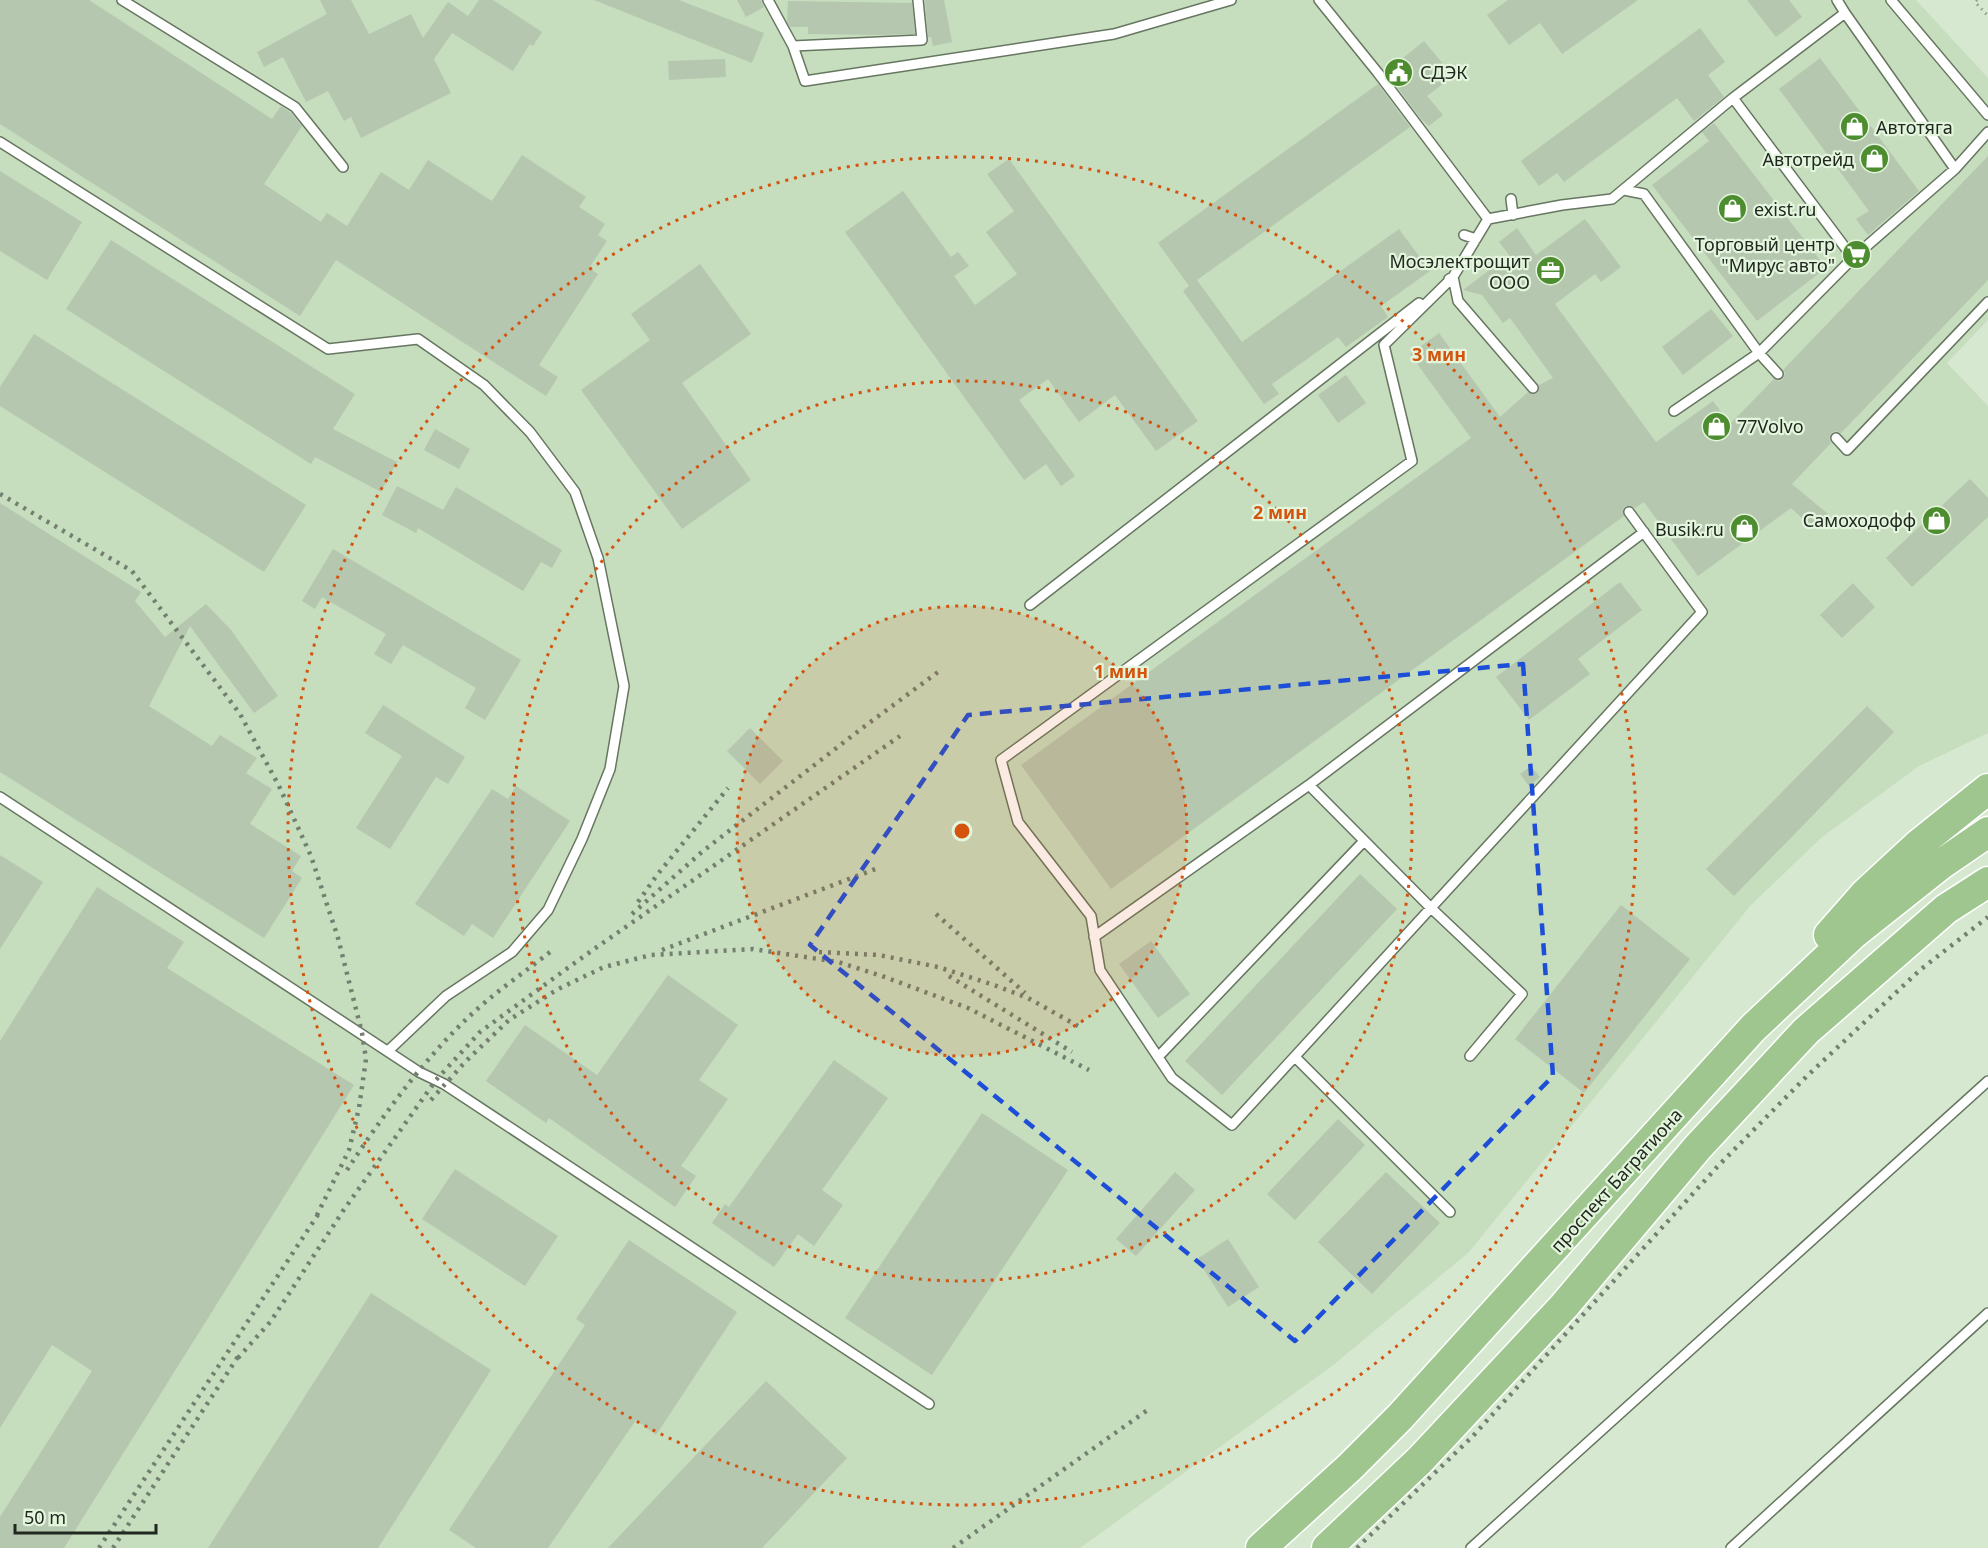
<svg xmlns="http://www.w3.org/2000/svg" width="1988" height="1548" viewBox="0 0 1988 1548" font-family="'Noto Sans',sans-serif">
<rect width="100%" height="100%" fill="#d6e8d0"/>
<path fill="#c6ddbe" d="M0 0H1916L1988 78V320L1947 363 1988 406V733L1919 766 1822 837 1751 905 1469 1252 1332 1366 1080 1548H0Z"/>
<path fill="#b6c7af" d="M0 0H89L272 119 281 106 291 113 302 126 264 184 321 222 327 213 347 226 381 172 409 190 428 160 492 201 522 155 586 197 579 207 605 224 598 235 607 241 589 268 598 274 539 365 558 377 546 396 336 260 300 316 0 124Z
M320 0H351L369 34 411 14 423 38 448 2 468 16 479 0H493L542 32 533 46 530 44 513 71 452 33 434 59 451 93 361 138 351 117 344 121 328 91 306 102 283 57 264 67 257 52 327 14Z
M594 0H679L764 33 752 63Z
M737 0H761L764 7 746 17Z
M925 0H944L952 42 933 46 931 37H928Z
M1508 0H1638L1562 54 1540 23 1509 45 1487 15Z
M1747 0H1789L1802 17 1776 37Z
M788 1 912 3 915 34 877 35 808 34V27H790L787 21Z
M1700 28 1725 62 1708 75 1724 97 1694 121 1677 98 1564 182 1557 173 1539 186 1521 161Z
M1424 41 1453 76 1427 96 1443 115 1429 126 1421 119 1389 76 1391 75 1387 71Z
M1820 58 1919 191 1868 235 1856 219 1869 211 1779 89Z
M725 59 726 77 669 80 668 61Z
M1378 84 1410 127 1197 280 1242 342 1399 229 1430 271 1381 306 1388 317 1346 347 1338 337 1272 384 1279 394 1264 404 1183 291 1189 286 1158 243Z
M1714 123 1826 268 1757 321 1652 185 1709 141 1702 132Z
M1988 156V280L1841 433 1835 431 1831 433 1829 439 1831 443 1792 484 1828 514 1813 528 1791 508 1698 576 1644 502 1635 508 1631 506H1626L1623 510 1624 516 1111 889 1021 765 1471 438 1410 354 1439 333 1500 417 1528 392 1531 394 1537 393 1539 390V385L1553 378 1510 318 1503 323 1482 295 1463 290 1509 255 1499 242 1517 228 1536 255 1585 219 1621 267 1601 282 1595 274 1555 304 1656 442 1713 401 1730 424 1774 379 1779 381 1783 379 1785 373 1783 370Z
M1009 159 1198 421 1156 451 1115 395 1079 422 1048 379 1019 400 1075 476 1061 486 1046 464 1024 480 845 232 903 191 951 257 958 252 969 266 954 276 975 305 1017 274 986 232 1014 211 987 174Z
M0 171 82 222 47 280 0 251Z
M111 240 355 394 333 429 397 462 381 492 315 457 311 464 66 309Z
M700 264 751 334 682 383 751 480 682 529 581 390 650 340 631 314Z
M1711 309 1733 336 1683 375 1662 347Z
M34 334 306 505 264 572 0 406V387Z
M1346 375 1366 403 1338 423 1318 395Z
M435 429 470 449 459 469 424 450Z
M1970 479 1988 498V517L1912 587 1886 558Z
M397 486 443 510 456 487 562 550 552 568 541 562 523 591 418 528 416 533 382 515Z
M0 503 141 592 135 601 165 637 206 604 231 630 278 696 254 713 190 626 149 706 212 746 220 735 257 758 246 773 272 789 250 824 301 856 292 871 302 878 264 938 0 772Z
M333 549 521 660 485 720 465 708 476 688 403 645 391 664 374 654 386 634 322 597 315 609 302 601Z
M1620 582 1642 610 1578 659 1590 674 1529 720 1496 677Z
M1853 583 1875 607 1842 638 1820 615Z
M383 705 465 757 448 784 436 777 390 849 356 828 402 756 365 733Z
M1867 706 1894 732 1734 896 1706 869Z
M750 728 783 761 760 784 727 751Z
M1531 766 1540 777 1529 786 1520 774Z
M516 786 570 821 493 938 472 924 464 936 415 904 492 789 508 799Z
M0 855 43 882 0 949Z
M1360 874 1397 909 1222 1095 1185 1061Z
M97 887 184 942 167 968 354 1085 64 1548H0V1517L92 1371 52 1345 0 1428V1041Z
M1621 905 1690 959 1584 1093 1515 1039Z
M1151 941 1190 994 1158 1018 1119 964Z
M668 975 738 1025 699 1080 728 1099 681 1166 696 1176 675 1207 549 1118 546 1123 486 1081 525 1025 597 1075Z
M834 1060 888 1098 822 1190 843 1205 814 1246 798 1234 774 1267 712 1223 725 1204 729 1207Z
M982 1113 1068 1170 932 1375 845 1318Z
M1338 1119 1365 1145 1295 1220 1267 1194Z
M455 1169 558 1236 525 1286 422 1219Z
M1175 1172 1195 1190 1136 1256 1116 1239Z
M1386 1172 1440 1223 1372 1294 1318 1242Z
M1228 1239 1259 1287 1228 1307 1197 1259Z
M629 1240 737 1312 656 1435 636 1420 548 1548H476L449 1530 585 1325 576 1319Z
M371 1293 491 1370 378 1548H208Z
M766 1381 847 1458 762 1548H608Z"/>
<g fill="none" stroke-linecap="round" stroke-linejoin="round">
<defs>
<path id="lane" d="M122 0 295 107 343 167
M768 0 793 46 805 81 1114 34 1231 0
M1319 0 1378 73 1488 219 1453 277 1449 279
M1837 0 1845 13
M1891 0 1988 115
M793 46 922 40 918 0
M1733 98 1845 13 1955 169
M0 142 328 349 418 339 484 385 530 432 575 492 598 558 624 686 610 769 582 839 548 910 512 952 446 996 388 1051
M1511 199 1513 215
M1488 219 1562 205 1612 199 1733 98 1853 258 1759 353 1644 194 1624 190
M1464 235 1476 239
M1853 258 1955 169 1988 132
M1453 277 1384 345 1412 461 1001 760 1018 822 1091 916 1100 970 1172 1078 1232 1125 1702 612 1629 512
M1453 277 1458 301 1533 388
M1674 411 1759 353 1778 374
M1836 438 1847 450 1988 302
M1030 605 1419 303
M1309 785 1431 908 1522 994 1470 1056
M0 797 419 1072 444 1084 929 1404
M1094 937 1309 785 1644 532
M1158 1057 1364 841
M1295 1057 1450 1212
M1471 1548 1988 1081
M1731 1548 1988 1313"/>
<path id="primary" d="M1829 935 1866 893 1918 845 1988 789
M1261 1548 1350 1467 1400 1417 1753 1028 1853 934 1940 865 1988 832
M1327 1548 1420 1460 1564 1306 1698 1147 1806 1031 1946 909 1988 882"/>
</defs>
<use href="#lane" stroke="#667660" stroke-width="12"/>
<use href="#primary" stroke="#fff" stroke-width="33"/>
<path stroke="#8f9c8a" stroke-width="3" stroke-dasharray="1.5 4.5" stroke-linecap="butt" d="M1977 0 1975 2 1988 16"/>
<use href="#lane" stroke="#fff" stroke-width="9"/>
<use href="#primary" stroke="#a0c68f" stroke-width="30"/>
<path stroke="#737f6f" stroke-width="4.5" stroke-dasharray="3 6" stroke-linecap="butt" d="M0 494 132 571 240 714 279 786 311 856 338 938 362 1033 366 1059 359 1108 349 1150 317 1215
M638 902 657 875 728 788
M632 914 703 851 861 729 938 672
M936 914 1025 993
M662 950 878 868
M819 952 879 955 938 967 994 985 1028 998 1078 1026
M949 976 1072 1052
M431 1100 465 1062 509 1020 558 989 604 967 651 955 753 949 838 962 882 976 968 1008 1089 1070
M347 1170C383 1115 426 1056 474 1012 498 990 525 972 550 952
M238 1358 271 1321 343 1211 436 1080 480 1032 587 954 900 736
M99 1548 321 1210
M113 1548 241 1352
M953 1548 1149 1409
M1357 1548 1472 1437 1718 1166 1807 1076 1920 970 1988 917"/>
</g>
<path fill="none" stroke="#1d4ed8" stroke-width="4.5" stroke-dasharray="12 8" stroke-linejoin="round" d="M1523 664 1553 1076 1295 1341 810 945 968 715Z"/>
<circle cx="962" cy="831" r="225" fill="#d4540e" fill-opacity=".12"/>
<g fill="none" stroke="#d4540e" stroke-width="3" stroke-dasharray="3 6">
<circle cx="962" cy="831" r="225"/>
<circle cx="962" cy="831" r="450"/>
<circle cx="962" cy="831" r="674"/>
</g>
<defs>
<symbol id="civic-disc" viewBox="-11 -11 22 22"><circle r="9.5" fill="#4d8d2f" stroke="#e3f5dd"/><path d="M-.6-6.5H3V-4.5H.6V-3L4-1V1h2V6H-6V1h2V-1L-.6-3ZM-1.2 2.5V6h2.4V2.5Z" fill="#fff"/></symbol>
<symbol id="shop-disc" viewBox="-11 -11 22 22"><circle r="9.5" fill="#4d8d2f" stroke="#e3f5dd"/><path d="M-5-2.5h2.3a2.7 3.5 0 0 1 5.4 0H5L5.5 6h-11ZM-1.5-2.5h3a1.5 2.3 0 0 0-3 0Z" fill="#fff"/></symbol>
<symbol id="supermarket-disc" viewBox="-11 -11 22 22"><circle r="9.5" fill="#4d8d2f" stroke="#e3f5dd"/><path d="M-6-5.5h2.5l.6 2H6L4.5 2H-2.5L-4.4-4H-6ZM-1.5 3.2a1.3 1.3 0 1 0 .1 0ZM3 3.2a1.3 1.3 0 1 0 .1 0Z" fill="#fff"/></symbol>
<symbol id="office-disc" viewBox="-11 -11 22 22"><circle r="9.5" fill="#4d8d2f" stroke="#e3f5dd"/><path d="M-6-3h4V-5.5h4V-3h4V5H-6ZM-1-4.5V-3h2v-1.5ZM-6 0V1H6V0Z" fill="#fff"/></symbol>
</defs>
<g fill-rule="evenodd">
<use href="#civic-disc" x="1382" y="56" width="33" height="33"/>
<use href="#shop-disc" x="1838" y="110" width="33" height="33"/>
<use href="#shop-disc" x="1858" y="142" width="33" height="33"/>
<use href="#shop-disc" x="1716" y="192" width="33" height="33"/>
<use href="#supermarket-disc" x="1840" y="238" width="33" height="33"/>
<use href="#office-disc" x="1534" y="254" width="33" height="33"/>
<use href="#shop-disc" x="1700" y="410" width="33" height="33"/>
<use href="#shop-disc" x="1920" y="504" width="33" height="33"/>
<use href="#shop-disc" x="1728" y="512" width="33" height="33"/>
</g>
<g text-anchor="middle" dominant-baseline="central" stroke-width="4.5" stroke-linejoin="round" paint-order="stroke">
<g font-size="18" fill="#21281f" stroke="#e3f5dd" text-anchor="end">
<text x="1420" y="72" text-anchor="start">СДЭК</text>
<text x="1876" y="127" text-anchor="start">Автотяга</text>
<text x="1854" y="159">Автотрейд</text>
<text x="1754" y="209" text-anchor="start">exist.ru</text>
<text x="1835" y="244">Торговый центр<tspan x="1835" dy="21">"Мирус авто"</tspan></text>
<text x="1530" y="261">Мосэлектрощит<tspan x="1530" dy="21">ООО</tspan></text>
<text x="1737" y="426" text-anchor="start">77Volvo</text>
<text x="1916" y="520">Самоходофф</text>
<text x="1724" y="529">Busik.ru</text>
</g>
<g font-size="18" fill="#21281f" stroke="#e3f5dd">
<text transform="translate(1616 1180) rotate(-48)">проспект Багратиона</text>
</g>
</g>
<circle cx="962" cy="831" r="9" fill="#d4540e" stroke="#e3f5dd" stroke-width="3"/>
<g font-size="18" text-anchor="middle" font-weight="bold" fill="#d4540e" stroke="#e3f5dd" stroke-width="4.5" stroke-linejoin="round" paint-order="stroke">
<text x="1439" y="361">3 мин</text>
<text x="1280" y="519">2 мин</text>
<text x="1121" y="678">1 мин</text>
</g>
<path d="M15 1524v9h141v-9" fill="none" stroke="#21281f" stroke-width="3"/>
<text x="24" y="1524" font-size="18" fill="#21281f" stroke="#e3f5dd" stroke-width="4.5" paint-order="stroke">50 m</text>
</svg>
